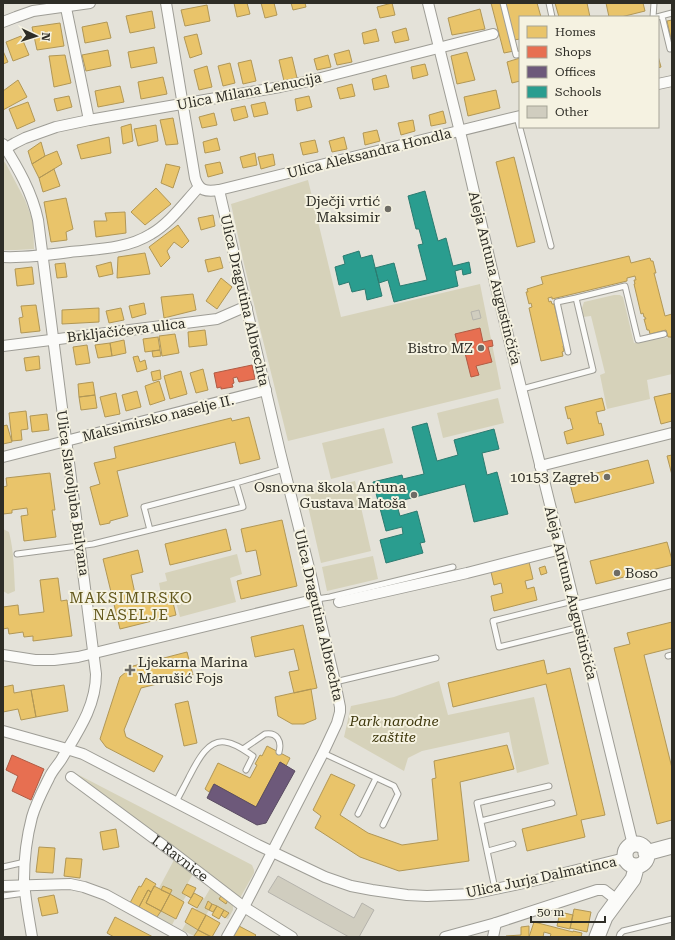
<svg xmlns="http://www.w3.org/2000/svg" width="675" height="940" viewBox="0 0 675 940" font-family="'Roboto Serif',serif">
<rect width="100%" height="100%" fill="#e4e2d9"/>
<path fill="#d6d2ba" d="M3 160 6 164 25 200 33 221 34 249 16 250H3Z
M308 180 341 317 480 284 501 389 288 441 244 264 231 204Z
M614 295H620L623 297 634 343 671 337 672 339V374L647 380 650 399 607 409 600 375 605 373 591 316 583 317 582 308 584 302Z
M498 398 504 423 443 438 437 413Z
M384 428 393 463 331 479 322 443Z
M355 481 371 551 321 563 305 493Z
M3 529 9 532C14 551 14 572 15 591L8 594 3 591Z
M237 554 242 574 230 578 236 602 180 617 173 591 161 594 159 583 167 581 165 573Z
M373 556 378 579 327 591 322 567Z
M439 681 448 715 534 697 549 764 517 773 509 732 422 751 408 758 404 771 344 737 351 706 394 697Z
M73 772 252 865 254 870V873L240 898 71 774Z
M174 860 193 874 182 893 186 896 183 901 170 894 171 890 164 886 161 890 159 888Z
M211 887 233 905V910L228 919 225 918 228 912 208 901 205 907 209 910 206 915 196 910 203 898 204 899Z
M161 911 175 919 172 925 157 918Z
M186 923 198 930 194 936 182 930Z"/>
<path fill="#e9c46a" stroke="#b19756" d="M234 3H247L250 14 237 17Z
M261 3H274L277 15 265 18Z
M291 3H305L306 7 293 10Z
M392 3 395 15 380 18 377 7Z
M491 3H502L514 51 504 53Z
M505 3H537L541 17H520V39L514 40Z
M555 3H587L590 17H559Z
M606 3H643L645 11 621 17H609Z
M207 5 210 21 185 26 181 10Z
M480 9 485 29 452 35 448 18Z
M152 11 155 28 130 33 126 16Z
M672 20V43L667 21Z
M107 22 111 38 85 43 82 27Z
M60 23 64 46 37 50 32 27Z
M406 28 409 40 395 43 392 32Z
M376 29 379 41 364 44 362 33Z
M197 34 202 54 190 58 184 37Z
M21 36 29 55 13 61 6 42Z
M154 47 157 63 131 68 128 52Z
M108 50 111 66 86 71 82 55Z
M349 50 352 62 337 65 334 54Z
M3 51 8 62 3 64Z
M467 52 475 80 457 84 451 56Z
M65 55 71 83 54 87 49 56Z
M328 55 331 67 317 70 314 59Z
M658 56 661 67 658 68Z
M292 57 297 78 284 81 279 60Z
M520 58V81L512 83 507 62Z
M251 60 256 81 243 84 238 63Z
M230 63 235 83 223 86 218 66Z
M425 64 428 75 413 79 411 67Z
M207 66 212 87 199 90 194 70Z
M386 75 389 87 374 90 372 79Z
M163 77 167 94 141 99 138 82Z
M18 80 27 97 3 110V91Z
M352 84 355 96 340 99 337 88Z
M120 86 124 102 98 107 95 91Z
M496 90 500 108 468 116 464 97Z
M69 96 72 107 57 111 54 99Z
M309 96 312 107 297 111 295 99Z
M28 102 35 121 17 129 9 109Z
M265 102 268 114 254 117 251 105Z
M245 106 248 117 234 121 231 109Z
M443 111 446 123 431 126 429 115Z
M214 113 217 125 202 128 199 117Z
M173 118 178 144 166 145 160 120Z
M413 120 415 131 401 135 398 123Z
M131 124 133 141 123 144 121 127Z
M156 125 158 141 138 146 134 129Z
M377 130 380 141 365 145 363 133Z
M109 137 111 153 81 159 77 145Z
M344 137 347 149 332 152 329 141Z
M217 138 220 150 205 153 203 142Z
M315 140 318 152 303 155 300 143Z
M41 142 45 156 32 164 28 151Z
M57 151 62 164 39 178 32 164 45 156Z
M255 153 257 165 243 168 240 157Z
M273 154 275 165 261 169 258 157Z
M514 157 535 242 517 247 496 162Z
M220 162 223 173 208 177 205 165Z
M166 164 180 167 173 188 161 183Z
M54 169 60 186 43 192 39 178Z
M156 188 171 204 145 225 131 212Z
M66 198 73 229 66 232 67 240 51 242 44 202Z
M125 212 126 233 96 237 94 221H107L105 213Z
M213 215 215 226 201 230 198 218Z
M178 225 189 241 182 248 174 242 167 251 170 258 161 267 149 247Z
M145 253 150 274 117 278 118 257Z
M629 256 631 263 650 258 651 261H653L656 273H654L665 316 672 314V339L671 337H668L666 330 650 334 649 330H647L644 319H646L645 317H644L643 313 641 314 634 284H635L634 280H636L635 276 627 278V281L552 299V297L548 298 549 302 551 301 552 304H554L564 346H563L564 351 562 352 563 356 541 361 529 308 532 307 531 303 529 304 526 292H528L527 289 543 284 541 277Z
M220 257 223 268 208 272 205 260Z
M111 262 113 274 99 277 96 266Z
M65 263 67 277 57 278 55 264Z
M32 267 34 284 17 286 15 269Z
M221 278 232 287 217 309 206 301Z
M193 294 196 310 164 318 161 297Z
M144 303 146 314 132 318 129 306Z
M36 305 40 331 21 333 19 318 23 317 21 306Z
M99 308V322L62 324V310Z
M121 308 124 320 109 323 106 311Z
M205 330 207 345 189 347 188 332Z
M175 334 179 353 162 356 159 336Z
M158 337 160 350 145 352 143 339Z
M124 340 126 353 112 356 110 343Z
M110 343 112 356 98 358 95 345Z
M87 345 90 363 76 365 73 347Z
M160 350 161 356 153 357 152 351Z
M39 356 40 369 26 371 24 358Z
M138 356 140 362 145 360 147 369 137 372 133 357Z
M203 369 208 390 196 393 190 373Z
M160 370 161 379 153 381 151 372Z
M181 371 187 394 170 399 164 376Z
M159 381 165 400 150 405 145 386Z
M93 382 95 395 79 397 78 384Z
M137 391 141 407 126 411 122 395Z
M116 393 120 414 105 417 100 397Z
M672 393V421L661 424 654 397Z
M95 395 97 408 81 410 79 397Z
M602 398 605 410 596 412 599 424 601 423 604 435 567 444 564 432 573 429 570 418 568 419 565 407Z
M26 411 28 429 21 430 22 440 12 441 9 413Z
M47 414 49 430 32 432 30 416Z
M249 417 260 459 240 464 235 442 117 471 128 516 110 521V523L100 525 90 487 100 484 94 463 116 458 114 447 231 418 232 421Z
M7 425 12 442 3 444V426Z
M672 455V475L667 456Z
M648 460 654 483 575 503 569 480Z
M50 473 55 510H52L56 537 24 541 21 516 28 515 27 508 12 510V513L3 514V487L7 486 6 478Z
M282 520 297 586 241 599 237 581 261 575 256 550 246 552 241 529Z
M226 529 231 550 170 565 165 544Z
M667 542 672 560V565L596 584 590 561Z
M138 550 143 572 131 575 137 603 171 594 176 615 120 629 103 559Z
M529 562 533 579 525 581 527 589 534 587 537 600 494 611 491 596 503 593 501 583 494 585 491 572Z
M545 566 547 573 541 575 539 568Z
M58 578 61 601 67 600 72 636 33 641V636L24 637 23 632 9 634 8 628 3 629V607L18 605 19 615 44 612 40 580Z
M672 622V648L644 655 672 768V820L657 824 614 648 630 644 627 633Z
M303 625 317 688 294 693 289 672 299 670 294 649 255 657 251 637Z
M187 652 193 675 141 688 124 730 126 737 163 756 154 772 106 747 100 739 120 677 133 666Z
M544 660 547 674 570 668 605 815 581 820 585 837 527 851 522 829 577 815 546 684 453 707 448 683Z
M13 685 14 693 31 690 36 717 21 720 18 709 3 712V687Z
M64 685 68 711 36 717 31 690Z
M311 689 316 719 304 724H292L278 716 275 697Z
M188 701 197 743 184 746 175 704Z
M507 745 514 769 460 782 469 861 399 871 360 857 315 828 321 816 313 810 331 774 355 785 340 815 368 833 402 845 438 840 432 779 436 778 434 761Z
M267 746 290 758 286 766 280 762 256 807 214 784 209 792 205 789 218 763 250 778 257 765 255 764 260 755 262 756Z
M116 829 119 847 103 850 100 832Z
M39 847 55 848 53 873 36 872Z
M66 858 82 859 80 878 64 876Z
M146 878 156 884 151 892 148 890 139 907 130 903 139 886 141 887Z
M187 884 196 888 191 898 182 893Z
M154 886 170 894 161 911 146 903Z
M163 886 172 890 170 894 161 890Z
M148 890 151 892 146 903 161 911 157 917 139 907Z
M194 893 203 898 197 908 188 903Z
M170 894 184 902 176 919 161 911Z
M54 895 58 913 42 916 38 898Z
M221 896 228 900 226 904 219 899Z
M208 901 212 904 209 910 205 908Z
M212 904 217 906 213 912 209 910Z
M217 906 224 910 219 919 212 915Z
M192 908 206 915 198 930 185 922Z
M574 909 591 912 587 932 570 928Z
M224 910 229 913 225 918 221 915Z
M560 912 573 915 570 929 557 926Z
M206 915 220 923 212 937 198 930Z
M115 917 153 937H114L107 933Z
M534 922 573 932V931L582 933 581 937H550L551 934 544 932 543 937H529Z
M239 926 256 935 254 937H233Z
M529 926V937H506V936L521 935V927Z
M198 930 211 937H195L194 936Z"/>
<path fill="#e76f51" stroke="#b05b44" d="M480 328 483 342 492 340 493 346 488 347 492 362 476 366 479 375 471 377 464 349 459 350 455 334Z
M252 365 255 379 239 382 237 377 233 378 234 383 232 384 233 387 221 389V387L217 388 214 373Z
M12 755 44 769 31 800 12 791 18 776 6 770Z"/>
<path fill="#6d597a" stroke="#5a4c61" d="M280 762 295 771 266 823 257 825 207 798 214 784 256 807Z"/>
<path fill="#2a9d8f" stroke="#2b7b70" d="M425 191 438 241 446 238 453 266 469 262 471 273 463 275 462 269 455 271 458 286 394 302 388 280 379 283 375 268 394 263 400 286 427 280 418 245 423 244 419 229H416L408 196Z
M359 251 361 258 372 255 382 296 367 300 365 289 352 292 349 282 339 285 335 267 345 264 343 256Z
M427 423 437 461 458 455 454 440 494 429 499 449 482 453 487 475 497 472 508 514 474 522 465 484 396 502 400 516 417 511 425 542 420 543 423 553 386 563 380 540 403 534 402 527 386 531 373 482 402 475 403 479 424 474 412 427Z"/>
<path fill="#d0cdbf" stroke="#b5b3ac" d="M479 310 481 318 473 320 471 312Z
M278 876 354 918 362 903 374 910 359 937H349L268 892Z"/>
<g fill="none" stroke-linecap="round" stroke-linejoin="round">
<defs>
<path id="lane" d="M503 3 516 55 520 54
M549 3 552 17
M662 16 670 49
M653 17 654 3
M657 17 672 13
M517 117 551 246
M568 352 557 302 576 298
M522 389 593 370 576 298 625 286 638 340 664 334
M150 530 144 507 236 483
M17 554 93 544 243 507 236 483 284 469
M317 599 330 597 453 567
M573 601 493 621 499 647 580 627
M668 656 672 655
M335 682 436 658
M243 749 265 734C277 732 282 741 279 752
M323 753 394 786 398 794 383 825
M176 802C180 794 185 785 189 777 196 764 207 739 225 742 235 743 244 750 253 756L246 770
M358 814 376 778
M481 821 552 803
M488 851 513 844
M3 867 25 862
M495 889 477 803 549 786
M3 896 25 893
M619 937 620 934 623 931 672 919"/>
<g id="street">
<path d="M65 3 89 120"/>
<path d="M166 3 195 178C199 191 206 192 219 190L520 116"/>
<path d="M428 3 462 140 496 287 561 549 633 845"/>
<path d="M3 22 16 17 33 11 90 3"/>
<path d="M658 84 672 81"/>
<path d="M3 144C18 168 32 192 38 220 56 372 76 523 96 674 96 707 77 733 61 760 57 766 52 771 49 778 43 790 36 803 32 817 27 836 24 860 24 880 25 899 29 918 32 937"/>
<path d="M3 150 15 143 25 138 56 127 89 120 280 87 313 80 493 34"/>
<path d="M219 190 280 452 312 580 321 623 335 682 340 707V712L337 723 323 753 244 907 227 937"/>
<path d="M3 257C26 258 48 255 70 252 97 249 127 249 151 234 170 223 184 203 199 187"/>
<path d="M3 346 217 319 240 309 247 308"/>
<path d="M3 457 266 390"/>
<path d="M540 466 672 433"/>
<path d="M339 602 467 573 561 549"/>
<path d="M575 607 672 583"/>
<path d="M3 655 35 660H54L78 657 317 599"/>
<path d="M3 731 67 749 83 754 258 845 325 877 351 886 372 890 407 895 427 896 472 894 524 883 625 858"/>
<path id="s1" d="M71 777 175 854 244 907 292 937"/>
<path d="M3 886 70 884 84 887 106 895 182 937"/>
<path d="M445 937 496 923 597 890H604L617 900"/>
<path d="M493 937 496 923"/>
</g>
<path id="secondary" d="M625 855a11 11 0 1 1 22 0a11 11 0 1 1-22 0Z
M646 853 672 846
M597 937 605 917 633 879 635 872 636 866"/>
</defs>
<use href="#lane" stroke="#9e9d96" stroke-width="7"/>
<use href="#street" stroke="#9e9d96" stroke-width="12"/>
<use href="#secondary" stroke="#9e9d96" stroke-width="17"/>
<use href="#lane" stroke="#fbfbf9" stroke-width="5"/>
<use href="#street" stroke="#fbfbf9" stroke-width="10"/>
<use href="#secondary" stroke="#fbfbf9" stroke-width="15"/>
</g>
<g fill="#6e6c65" stroke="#f5f2e1" stroke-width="1.5">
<circle cx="388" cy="209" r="4"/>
<circle cx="481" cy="348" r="4"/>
<circle cx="607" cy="477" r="4"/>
<circle cx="414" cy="495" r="4"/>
<circle cx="617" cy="573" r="4"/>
<path d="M128 664h4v4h4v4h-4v4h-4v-4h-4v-4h4z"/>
</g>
<g text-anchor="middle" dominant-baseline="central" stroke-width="4" stroke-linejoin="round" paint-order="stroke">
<g font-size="14" fill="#2e2d26" stroke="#f5f2e1">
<text transform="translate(249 91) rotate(-11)">Ulica Milana Lenucija</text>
<text transform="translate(369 153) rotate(-14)">Ulica Aleksandra Hondla</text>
<text transform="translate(495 278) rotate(76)">Aleja Antuna Augustinčića</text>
<text transform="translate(245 300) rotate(77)">Ulica Dragutina Albrechta</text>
<text transform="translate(126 330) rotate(-7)">Brkljačićeva ulica</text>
<text transform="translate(158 418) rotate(-14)">Maksimirsko naselje II.</text>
<text transform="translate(73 493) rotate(82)">Ulica Slavoljuba Bulvana</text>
<text transform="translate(571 593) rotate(76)">Aleja Antuna Augustinčića</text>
<text transform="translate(319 615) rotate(77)">Ulica Dragutina Albrechta</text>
<text stroke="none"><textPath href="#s1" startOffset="136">I. Ravnice</textPath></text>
<text transform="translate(541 877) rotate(-12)">Ulica Jurja Dalmatinca</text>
</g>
<g font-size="14" fill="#2e2d26" stroke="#f5f2e1" text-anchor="end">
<text x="380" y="201">Dječji vrtić<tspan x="380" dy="16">Maksimir</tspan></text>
<text x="473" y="348">Bistro MZ</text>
<text x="599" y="477">10153 Zagreb</text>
<text x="406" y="487">Osnovna škola Antuna<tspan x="406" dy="16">Gustava Matoša</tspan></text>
<text x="625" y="573" text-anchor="start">Boso</text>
<text x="138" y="662" text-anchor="start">Ljekarna Marina<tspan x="138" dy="16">Marušić Fojs</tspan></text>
</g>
<g font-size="14" font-style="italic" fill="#3d360b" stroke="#f5f2e1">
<text x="394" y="721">Park narodne<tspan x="394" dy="16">zaštite</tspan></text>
</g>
<g font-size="15" letter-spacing="1" fill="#63581c" stroke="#f5f2e1">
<text x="131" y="598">MAKSIMIRSKO<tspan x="131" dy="17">NASELJE</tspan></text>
</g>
</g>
<rect width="675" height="940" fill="none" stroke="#2e2d26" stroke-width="8"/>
<rect x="519" y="16" width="140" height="112" fill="#f5f2e1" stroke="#a5a396"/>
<rect x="527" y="26" width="20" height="12" fill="#e9c46a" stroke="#a5a396"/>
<text x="555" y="36" font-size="12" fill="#2e2d26">Homes</text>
<rect x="527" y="46" width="20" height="12" fill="#e76f51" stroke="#a5a396"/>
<text x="555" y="56" font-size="12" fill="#2e2d26">Shops</text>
<rect x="527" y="66" width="20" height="12" fill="#6d597a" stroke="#a5a396"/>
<text x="555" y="76" font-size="12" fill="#2e2d26">Offices</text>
<rect x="527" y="86" width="20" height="12" fill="#2a9d8f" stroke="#a5a396"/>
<text x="555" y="96" font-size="12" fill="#2e2d26">Schools</text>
<rect x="527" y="106" width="20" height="12" fill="#d0cdbf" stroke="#a5a396"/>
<text x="555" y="116" font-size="12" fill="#2e2d26">Other</text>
<g transform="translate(36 36) rotate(94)" stroke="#f5f2e1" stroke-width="3" paint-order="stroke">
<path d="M0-3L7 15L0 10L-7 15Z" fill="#2e2d26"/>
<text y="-6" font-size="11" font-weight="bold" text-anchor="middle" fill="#2e2d26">N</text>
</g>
<path d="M531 916v6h74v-6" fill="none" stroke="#2e2d26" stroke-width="2"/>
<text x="537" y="916" font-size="12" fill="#2e2d26" stroke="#f5f2e1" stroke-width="3" paint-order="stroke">50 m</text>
</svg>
